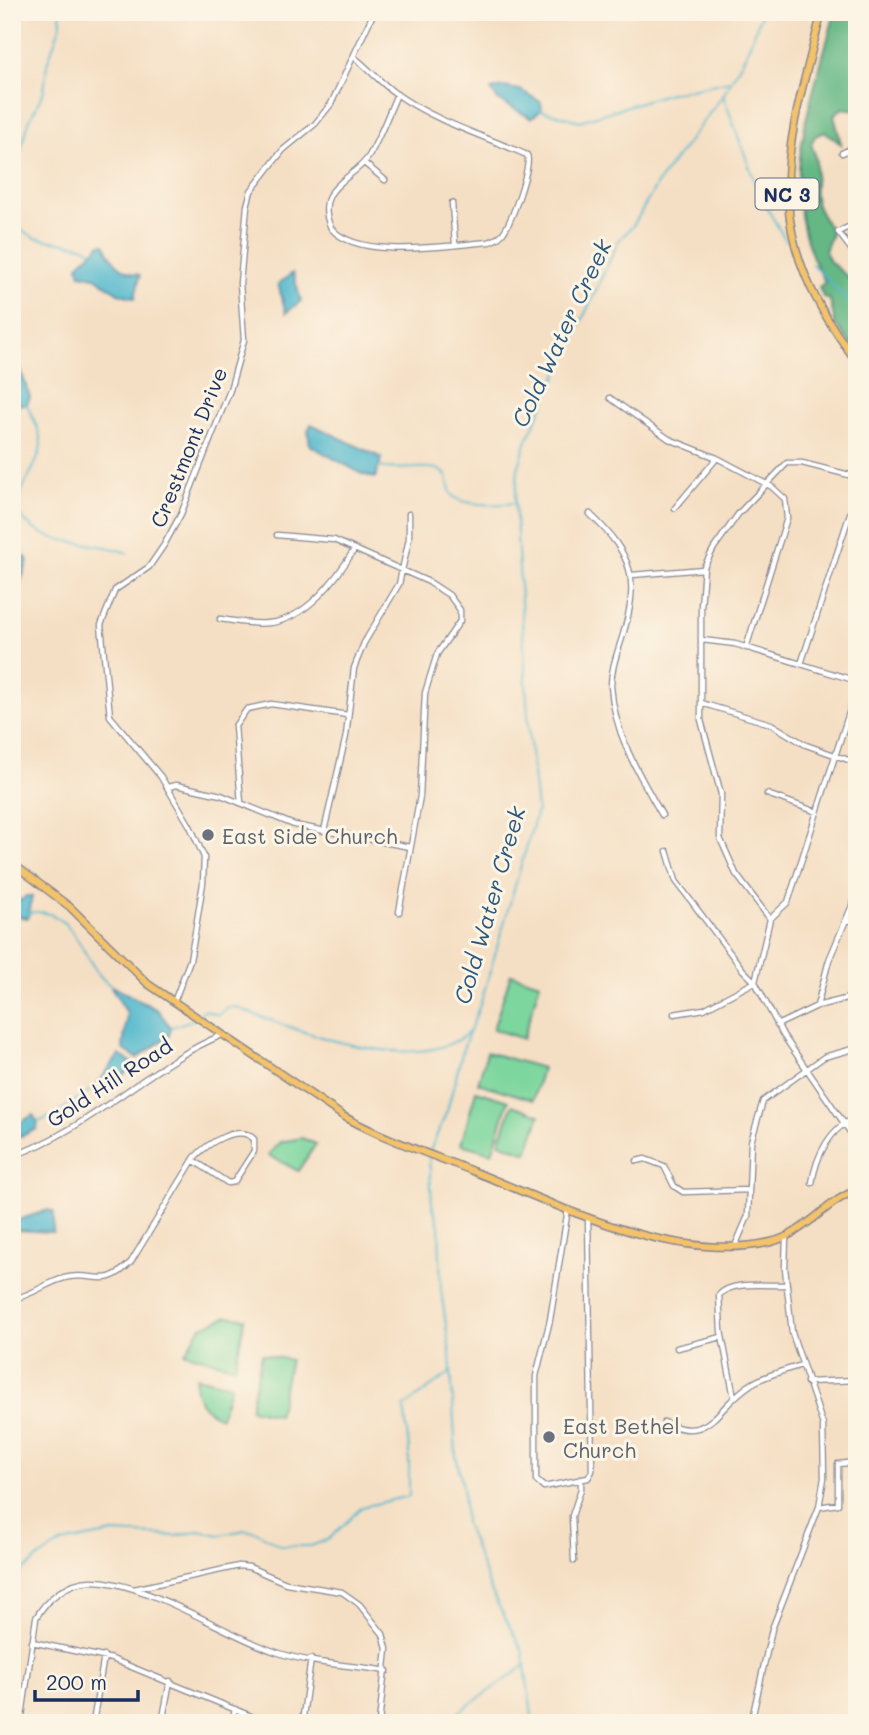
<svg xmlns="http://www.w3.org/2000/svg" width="869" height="1735" viewBox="0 0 869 1735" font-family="Mali,sans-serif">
<rect width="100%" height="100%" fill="#fcf5e5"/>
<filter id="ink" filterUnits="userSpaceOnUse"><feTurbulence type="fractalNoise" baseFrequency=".0143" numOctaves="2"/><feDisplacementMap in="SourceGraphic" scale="14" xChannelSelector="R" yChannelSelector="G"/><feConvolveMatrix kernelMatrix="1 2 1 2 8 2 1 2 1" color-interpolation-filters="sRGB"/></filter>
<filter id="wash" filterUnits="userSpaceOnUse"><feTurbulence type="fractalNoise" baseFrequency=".00686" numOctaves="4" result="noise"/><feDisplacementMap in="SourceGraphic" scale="28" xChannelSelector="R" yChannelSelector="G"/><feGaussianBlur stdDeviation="1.57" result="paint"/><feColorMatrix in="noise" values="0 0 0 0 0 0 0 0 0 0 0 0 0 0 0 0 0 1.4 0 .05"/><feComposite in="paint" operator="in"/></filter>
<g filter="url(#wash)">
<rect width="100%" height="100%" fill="#f5dfc4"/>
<path fill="#7cd69d" stroke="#4c827e" stroke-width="2" d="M511 974 540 983 523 1039 493 1029Z
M487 1052 542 1068 533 1100 478 1083Z
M476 1091 508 1101 492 1153 461 1144Z
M512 1105 540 1115 527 1153 499 1143Z
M302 1138 316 1144 298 1171 268 1155 280 1142Z
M227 1316 245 1318 235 1367 185 1353 200 1328Z
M262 1354 290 1360 278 1415 250 1409Z
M196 1377 231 1385 221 1417C202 1410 193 1397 196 1377Z"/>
<path fill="#65b784" stroke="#407371" stroke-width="2" d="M835 12H857V110L843 108 834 115 841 144 825 132 815 136 811 144C821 165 813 176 815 198 817 212 826 220 832 233L825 251 830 262 857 285V353L835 323 830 300 823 297 819 287 825 282C772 192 811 105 835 12Z"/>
<path fill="#4fb7cd" stroke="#357396" stroke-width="2" d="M503 87 520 90 541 102 542 110 531 118 498 100 491 90Z
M101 244H105C111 260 122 273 140 275L135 298 118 293 95 277 80 274 78 265Z
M293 273 301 301 286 313 278 284Z
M18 363 30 397 27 404 21 405 12 397V366Z
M311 424 382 458 375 478 362 474 310 445 308 431Z
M12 555 26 557 28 561 12 606Z
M26 896H32L28 918 12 916V899L22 900Z
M110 985 158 1010 171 1028 169 1036 137 1058 123 1049 127 1013Z
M119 1055 133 1063C128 1075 110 1086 96 1086Z
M33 1115 38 1122 37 1129 12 1140 13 1127Z
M48 1210 54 1212 53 1232 12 1230V1222Z"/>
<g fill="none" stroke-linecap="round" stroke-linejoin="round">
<path stroke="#4fb7cd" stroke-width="2" d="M723 95 760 196 786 241
M540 110 580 121 666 94 730 81
M12 181 29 121 44 91 47 64 61 24 60 12
M12 224 35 238 83 246 92 251
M812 264 857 310
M26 402C30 414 41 430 41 443 40 468 14 489 19 515 48 551 89 537 127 553
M379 467C398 472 424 464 439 470 450 474 447 485 451 493 458 507 501 505 514 503
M28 913C78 903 84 973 112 986
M199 1015 204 1010 219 1015 227 1008 235 1007C293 1029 416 1079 469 1032
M172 1027 195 1019
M38 1122 53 1116 98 1085
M430 1151 447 1111 464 1046 481 1002 537 811 529 733 515 502 518 469 527 440 619 240 633 226 659 181 723 95 745 56 762 12
M429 1157 432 1204 439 1226 441 1290 450 1353 456 1456 463 1487 465 1523 493 1595 523 1652 533 1723
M12 1580 41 1556 62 1543 113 1533 177 1536 198 1531 220 1535 245 1530 257 1532 281 1546H311L329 1539 362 1507 409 1496V1449L404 1407 451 1372
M457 1723 458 1713 463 1709 526 1665"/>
</g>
</g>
<g filter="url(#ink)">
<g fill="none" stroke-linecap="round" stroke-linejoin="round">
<defs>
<path id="minor" d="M354 57C368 68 380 82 395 93 436 122 482 135 527 155 532 165 511 223 503 233 499 238 495 240 489 242 450 245 358 261 331 228 312 187 355 179 369 156 380 137 388 115 397 94
M842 153 857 146
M364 163 385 180
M452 203 455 244
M857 223 838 232 857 257
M610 398 669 439 717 458 772 487 785 499 787 518 746 648
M675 508 717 458
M590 514C634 556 640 580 622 638 617 654 611 669 611 686 614 734 639 775 662 815
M277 535 334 540 429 582 449 595 460 610V621L437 654 425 693 420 796 399 912
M632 575 704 569
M220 619C236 621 253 625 269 623 306 620 337 578 354 550
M702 640 735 644 857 681
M801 664 857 492
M857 688 788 902 770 919 755 982 783 1035 857 1142
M701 703 771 724 806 745 857 763
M168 787 176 785 221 795 294 825 410 847
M767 794 817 812
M241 803 235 726 247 709 271 704 348 715
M324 831 346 736 354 668 364 643 399 584 409 539V514
M667 851 676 881 743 970 755 982 704 1009 674 1014
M770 919 736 874 720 838 721 794 701 720V607L704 567 714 548 739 513 787 463H802L857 477
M845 921 857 920
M174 1002 190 960 195 933 203 883 204 857 190 826 161 777 110 716 101 625 115 590 149 567 164 545 181 514 230 390 244 340 240 283 247 206 251 191 283 150 315 124 331 104 374 12
M817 1006 829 960 857 894
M777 1025 817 1006 857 996
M12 1156C90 1130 147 1066 222 1035
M637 1161 645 1159 664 1166 674 1186 683 1192 749 1190
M812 1183C816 1157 830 1126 857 1118
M568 1209 550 1320 536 1376V1480L544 1487 588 1478 592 1471 588 1217
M736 1244 748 1216 751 1142 763 1101 824 1057 857 1048
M12 1299C33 1296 49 1280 69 1277 96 1272 104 1290 131 1262L195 1157C207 1144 238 1123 254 1139V1151L234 1182 228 1183 193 1160
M677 1348 722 1337
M807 1382 857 1380
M734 1397 721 1331 719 1295C732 1280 768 1286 787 1285
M664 1422C710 1445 716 1407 750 1385 764 1375 785 1371 801 1365
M819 1507 838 1504V1464L857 1462
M574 1561 572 1516 581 1489V1479
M134 1589 239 1566 249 1567 286 1583 342 1592 359 1604 383 1634 387 1649 379 1723
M32 1642 112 1659 268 1723
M21 1723 36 1618C46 1599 69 1581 91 1581 146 1581 223 1634 276 1652 310 1664 351 1665 387 1671
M93 1723 104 1656
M162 1723 170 1681
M232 1723 235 1709
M302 1723 311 1659
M751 1723 772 1629 819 1507 824 1478 823 1425 792 1333 785 1268 786 1237"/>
<path id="major" d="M822 12C783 159 758 231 857 362
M12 863 70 907 148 984 343 1116C384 1139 430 1154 475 1172 562 1207 675 1264 771 1242 805 1234 825 1202 857 1190"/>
</defs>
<use href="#minor" stroke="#888791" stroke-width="7"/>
<use href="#major" stroke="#888791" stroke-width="9"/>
<use href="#minor" stroke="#fff" stroke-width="4.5"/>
<use href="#major" stroke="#f3c26a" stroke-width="6"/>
</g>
</g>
<g fill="#6b7280" stroke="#fcf5e5" stroke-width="2.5">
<circle cx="208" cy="835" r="7"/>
<circle cx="549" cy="1437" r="7"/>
</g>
<g text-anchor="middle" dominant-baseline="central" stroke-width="6" stroke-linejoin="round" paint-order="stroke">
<rect fill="#fcf5e5" stroke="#5e6a86" stroke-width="2" x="755.5" y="178.5" width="63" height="31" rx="5"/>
<g font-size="19" font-weight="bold" fill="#1b2f5e">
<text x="787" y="194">NC 3</text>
</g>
<g font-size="21" fill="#1b2f5e" stroke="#fcf5e5">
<text transform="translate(188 447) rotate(-68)">Crestmont Drive</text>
<text transform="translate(109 1082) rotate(-33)">Gold Hill Road</text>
</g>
<g font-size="21" fill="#5b616d" stroke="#fcf5e5" text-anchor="start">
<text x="222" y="835">East Side Church</text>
<text x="563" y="1425">East Bethel<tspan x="563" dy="24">Church</tspan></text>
</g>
<g font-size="23" font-style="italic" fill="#2b587f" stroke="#fcf5e5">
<text transform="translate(561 333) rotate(-65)">Cold Water Creek</text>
<text transform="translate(489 905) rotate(-74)">Cold Water Creek</text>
</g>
</g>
<rect width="869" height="1735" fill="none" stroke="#fcf5e5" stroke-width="42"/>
<path d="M35 1690v10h103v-10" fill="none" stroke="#1b2f5e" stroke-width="3.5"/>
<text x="46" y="1690" font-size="21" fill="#1b2f5e" stroke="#fcf5e5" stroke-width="5" paint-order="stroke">200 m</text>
</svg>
